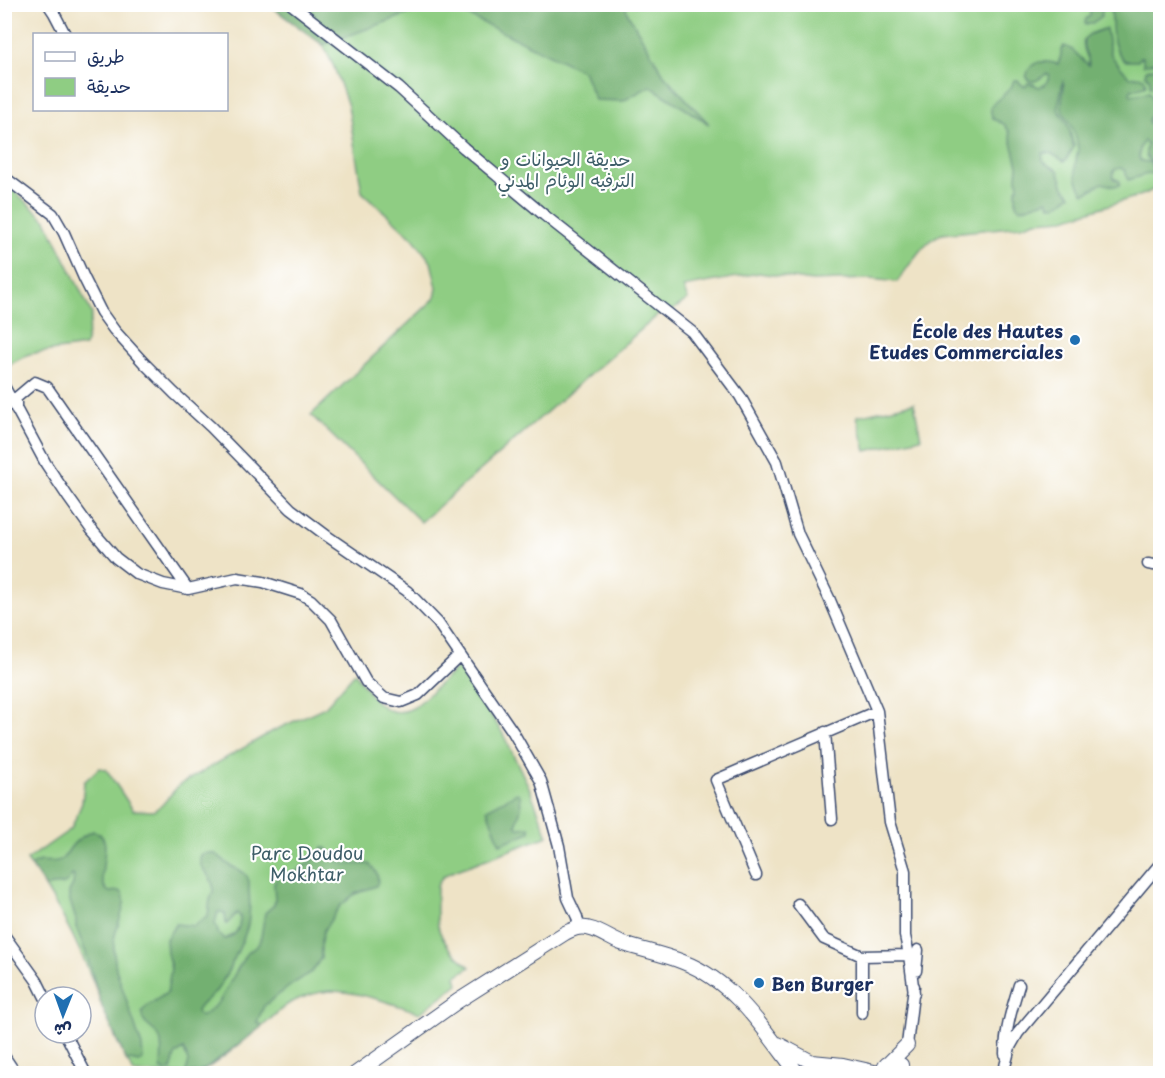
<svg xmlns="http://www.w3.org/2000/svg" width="1165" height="1078" viewBox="0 0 1165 1078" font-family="'Playpen Sans','Playpen Sans Arabic',sans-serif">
<rect width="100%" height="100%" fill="#fff"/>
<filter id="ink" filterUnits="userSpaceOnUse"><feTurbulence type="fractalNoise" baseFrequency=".0167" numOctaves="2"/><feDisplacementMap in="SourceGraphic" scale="12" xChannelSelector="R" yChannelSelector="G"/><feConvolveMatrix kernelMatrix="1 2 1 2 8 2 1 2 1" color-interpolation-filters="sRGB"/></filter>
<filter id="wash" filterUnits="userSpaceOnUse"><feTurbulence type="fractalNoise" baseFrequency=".008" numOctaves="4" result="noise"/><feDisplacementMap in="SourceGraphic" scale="24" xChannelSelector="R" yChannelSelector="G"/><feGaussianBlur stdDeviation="1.35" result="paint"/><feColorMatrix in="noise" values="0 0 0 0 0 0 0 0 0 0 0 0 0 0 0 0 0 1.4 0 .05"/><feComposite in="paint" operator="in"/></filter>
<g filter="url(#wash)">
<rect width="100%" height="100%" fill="#eee3c6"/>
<path fill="#8fcd83" stroke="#557e70" stroke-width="1.5" d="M269 5H1160V186L1145 194 1064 219 1036 221 1021 226 942 234C923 240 909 267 897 282L870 279 812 281 759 273 683 287 688 299 673 310 658 315 421 522 311 415 435 298 437 288 431 262 413 238 362 192 348 106 334 67 323 45Z
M5 183 46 220 92 314 85 346 29 354 5 367V380Z
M914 403 921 438 866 451 857 416Z
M459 666 502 732 529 787 548 836 449 873C442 876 439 880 437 887 437 899 436 913 438 926 442 944 457 956 470 967L456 976 458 984 420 1013C394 1004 358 991 330 991 317 992 302 997 290 1003 281 1008 273 1017 265 1024 243 1041 222 1060 198 1074L134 1073C112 1038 101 998 84 960 69 925 49 891 27 860L71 829 82 803 84 782 99 768 106 769 133 810 153 811 162 805 179 785 273 731 325 707 355 673C370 694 386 725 416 706Z"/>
<path fill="#73b071" stroke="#477068" stroke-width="1.5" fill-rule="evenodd" d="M269 5H424L416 11 323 45Z
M446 5H625L628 14 664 75 709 124 650 86 623 101 595 100 583 71Z
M1082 5H1103L1101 17 1092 23 1086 25C1084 21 1086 18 1090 16V9L1088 6H1084Z
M1112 5H1160V61L1143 65V57H1141L1138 61H1125C1109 46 1113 26 1111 6Z
M1104 29H1106C1108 37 1108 46 1111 54 1113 60 1125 71 1129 77 1137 77 1143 73 1146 83L1145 86 1131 90 1130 93 1131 95 1149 92C1156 102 1153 110 1148 120L1149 123 1154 124 1156 122 1154 116V113L1157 111H1160V172L1156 173 1155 166C1144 155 1145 158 1147 143L1144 141 1140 148 1139 158 1141 161 1150 162 1153 168 1154 173 1144 175 1128 180 1125 170 1120 168 1114 170 1113 178 1120 181V185L1113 186 1102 183 1088 192 1084 193C1077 186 1074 172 1076 162 1076 157 1078 153 1078 148 1077 139 1073 129 1069 121 1067 117 1063 114 1062 109 1060 100 1066 90 1063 82L1058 107 1059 111 1066 121 1069 128 1074 147 1066 160 1064 161 1050 153H1043C1040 165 1051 165 1058 170L1064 187 1071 195 1056 206 1050 205 1048 200 1021 209 1016 205V189L1018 187 1017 178 1018 165 1009 131 1004 124 993 119 991 113V107L995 102 1011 88 1014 80H1018C1020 83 1022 87 1026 86L1028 83 1033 84 1039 87C1045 86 1048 82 1049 75L1046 74C1040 79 1032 85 1026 78 1030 59 1043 60 1058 64L1061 55V50L1064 46C1075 48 1080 60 1089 65 1089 55 1081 50 1084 39L1090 34Z
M1157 67H1160V87H1150V80L1145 74 1146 70Z
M517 793 520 795 521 808 516 826 519 828 529 827 530 828V832L500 844 487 809Z
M93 831C120 837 90 878 109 892L120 891C123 894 124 895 124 899 126 908 115 929 114 941 113 950 115 960 116 969L142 1047 143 1058 141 1061 138 1062 130 1060 127 1062 102 1007 86 953 76 927V920L69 898V892L73 884 74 876 72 875C62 893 58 879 46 888L31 866C40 856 52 866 62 859 65 856 68 851 71 847 77 839 84 835 93 831Z
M323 848H327C339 870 349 863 369 864 376 870 381 877 376 886L355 894 340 906 324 930 321 941V958L312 972 294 983 264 1006 257 1022 258 1024 264 1025 207 1068 198 1073H185C191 1061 187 1061 184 1049 172 1055 175 1058 171 1070L165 1071 161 1069C161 1060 163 1048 160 1039 156 1027 140 1027 142 1011L148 1005 167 993 171 968 167 953 166 939 176 924 194 926 208 915C209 910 209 905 210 900 212 894 214 892 213 886 211 873 196 868 201 855 214 849 220 857 229 865 234 868 243 871 245 874 250 878 249 885 249 891 250 902 250 914 248 924 245 938 225 980 216 991 210 999 201 1002 197 1011L199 1016H203L219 1002 246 954 258 945 261 937 265 913 274 905 275 900 274 884 279 874 296 872 300 868 311 862ZM222 912 225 914 226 924 228 923 237 913 240 916C240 928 237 935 225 939L219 935 215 923 218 912Z"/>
</g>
<g filter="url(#ink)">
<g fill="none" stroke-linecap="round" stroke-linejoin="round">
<defs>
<path id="minor" d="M48 4 54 13 65 34
M291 4 399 88 464 148 544 215 692 332 740 396 777 462 798 534 829 598 877 711 890 822 905 871V936L909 955 914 993
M4 177 53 214 64 233 84 278 101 312 114 330 143 362 174 393 211 427 291 509 327 536 407 591 438 623 460 655
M4 386 46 464 68 497 91 529 116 558 137 574 163 584 188 589 237 578 263 582 301 594 311 600 331 620 366 682 384 698 401 702 418 695 460 655 513 732 541 781 559 846 568 898 577 917 579 927
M16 409V398L35 382 47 387 188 589
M1148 564 1160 566
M825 732 832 819
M756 875 716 780 877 711
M798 904 824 939 862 956 909 955
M4 935 37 981 45 997
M916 971 918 950
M862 1013V956
M65 1033 86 1074
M907 1045 914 986
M1005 1054C1005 1030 1012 1008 1019 985
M4 1056 16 1074
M1003 1074 1010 1047 1018 1033 1160 864"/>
<path id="tertiary" d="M778 1044 812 1062 843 1065 883 1074
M890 1062 907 1045
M355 1074 458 1001 565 933C569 931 573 929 578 928 592 925 608 938 621 943 641 950 663 954 683 962 735 982 765 1031 798 1074
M884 1074C883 1067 886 1063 893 1062L901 1065 902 1074"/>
</defs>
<use href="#minor" stroke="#3b4a6e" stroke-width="13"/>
<use href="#tertiary" stroke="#3b4a6e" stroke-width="16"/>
<use href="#minor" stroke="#fff" stroke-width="10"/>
<use href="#tertiary" stroke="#fff" stroke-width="14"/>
</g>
</g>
<g fill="#1f6fb2" stroke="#fff" stroke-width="2">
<circle cx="1075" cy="340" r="6"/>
<circle cx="759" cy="983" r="6"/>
</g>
<g text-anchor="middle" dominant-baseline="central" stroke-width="4.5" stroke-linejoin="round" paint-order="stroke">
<g font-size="18" fill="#3e5e69" stroke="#fff">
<text x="566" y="158">حديقة الحيوانات و<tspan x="566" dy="21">الترفيه الوئام المدني</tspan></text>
<text x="307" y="852">Parc Doudou<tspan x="307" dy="21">Mokhtar</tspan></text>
</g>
<g font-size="18" font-weight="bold" fill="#1b2f5e" stroke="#fff" text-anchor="end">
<text x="1063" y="330">École des Hautes<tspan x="1063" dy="21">Etudes Commerciales</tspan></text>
<text x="771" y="983" text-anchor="start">Ben Burger</text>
</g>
</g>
<rect width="1165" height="1078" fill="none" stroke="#fff" stroke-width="24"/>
<rect x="33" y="33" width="195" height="78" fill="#ffffff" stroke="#a4acbf" stroke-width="1.5"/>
<rect x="45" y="52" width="30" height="9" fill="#ffffff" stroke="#a4acbf" stroke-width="1.5"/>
<text x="87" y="63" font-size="18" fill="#1b2f5e">طريق</text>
<rect x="45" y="78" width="30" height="18" fill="#8fcd83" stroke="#a4acbf" stroke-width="1.5"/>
<text x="87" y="93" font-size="18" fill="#1b2f5e">حديقة</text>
<g transform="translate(63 1015) rotate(181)"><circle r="28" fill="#ffffff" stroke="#a4acbf" stroke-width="1.5"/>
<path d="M0-4.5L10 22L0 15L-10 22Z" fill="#1f6fb2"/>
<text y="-9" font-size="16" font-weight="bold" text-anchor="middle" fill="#1b2f5e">ش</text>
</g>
</svg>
